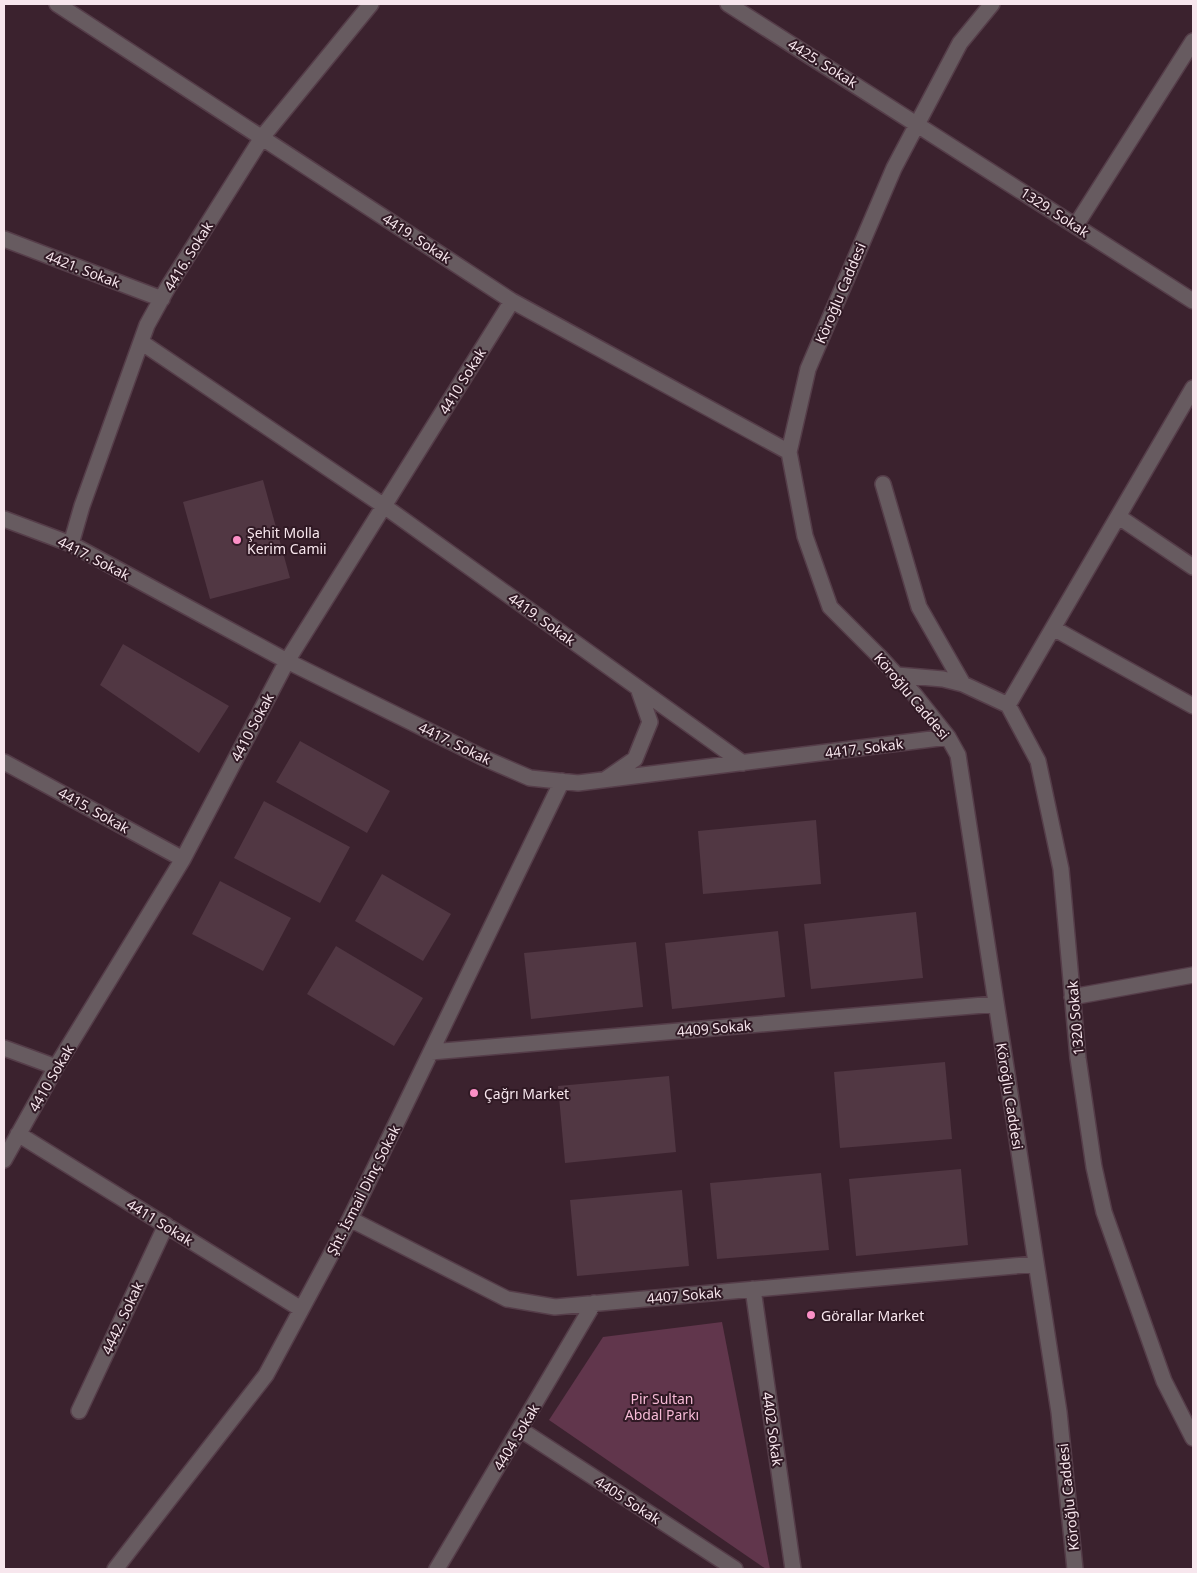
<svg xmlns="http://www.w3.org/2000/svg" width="1197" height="1573" viewBox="0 0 1197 1573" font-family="'Noto Sans',sans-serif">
<rect width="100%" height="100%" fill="#3b222e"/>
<path fill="#61364c" d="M722 1322 770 1569H766L549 1420 603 1337Z"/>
<path fill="#513743" d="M263 480 290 578 210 599 183 502Z
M123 644 229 706 199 753 100 685Z
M300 741 390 791 367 833 276 782Z
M264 801 350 847 320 903 234 858Z
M816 820 821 884 703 894 698 831Z
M382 874 451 914 423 961 355 921Z
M220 881 291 918 263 971 192 934Z
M916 912 923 978 811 989 804 924Z
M778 931 785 997 672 1009 665 943Z
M636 942 643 1007 531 1019 524 953Z
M336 946 423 998 394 1046 307 994Z
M945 1062 952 1139 840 1148 834 1072Z
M669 1076 676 1152 565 1163 558 1086Z
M961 1169 968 1245 856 1256 849 1179Z
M821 1173 829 1250 717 1259 710 1183Z
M682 1190 689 1266 577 1276 570 1200Z"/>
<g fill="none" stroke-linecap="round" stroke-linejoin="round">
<defs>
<path id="street" d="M57 4 512 301 789 452
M728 4 1193 301
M992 4 960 43 894 168 808 369 789 452 805 536 830 607 880 657 914 694 948 737 958 755 1059 1412 1075 1569
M1076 225 1193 41
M4 239 162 299
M141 342 384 506 743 763
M883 484 919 607 963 684
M1119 517 1193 567
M4 519 71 544 287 661 486 759 530 778 578 783 948 737
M71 544 82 506 147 325 168 287 263 136 371 4
M1053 628 1193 706
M897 675 943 679 963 684 1008 705 1038 761 1061 869 1078 1058 1094 1167 1104 1212 1164 1381 1193 1438
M1008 705 1193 388
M4 762 183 859
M606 779 635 759 650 722 638 688
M1072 997 1193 975
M4 1048 56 1067
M431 1052 996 1004
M18 1134 301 1309
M4 1160 56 1067 183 859 287 661 512 301
M350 1219 507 1299 555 1307 1036 1264
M753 1289 793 1569
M79 1411 166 1225
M521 1430 735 1569
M115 1569 266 1375 350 1219 562 781
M437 1569 594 1303"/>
</defs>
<use href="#street" stroke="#553d49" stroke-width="18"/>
<use href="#street" stroke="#675b60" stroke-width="15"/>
</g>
<g fill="#fb8fc6" stroke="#301924" stroke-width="2">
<circle cx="237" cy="540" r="5"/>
<circle cx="474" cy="1093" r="5"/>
<circle cx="811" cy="1315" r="5"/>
</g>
<g text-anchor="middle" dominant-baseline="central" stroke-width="4" stroke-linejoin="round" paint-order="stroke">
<g font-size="14" fill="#f7e6ed" stroke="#301924">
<text transform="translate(823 63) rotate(32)">4425. Sokak</text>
<text transform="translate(1055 212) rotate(33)">1329. Sokak</text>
<text transform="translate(417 238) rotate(33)">4419. Sokak</text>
<text transform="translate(188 256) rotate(-58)">4416. Sokak</text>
<text transform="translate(83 269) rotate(21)">4421. Sokak</text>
<text transform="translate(840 293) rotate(-67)">Köroğlu Caddesi</text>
<text transform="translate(462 381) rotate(-58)">4410 Sokak</text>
<text transform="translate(94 558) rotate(27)">4417. Sokak</text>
<text transform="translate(542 619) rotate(36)">4419. Sokak</text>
<text transform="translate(912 696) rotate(50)">Köroğlu Caddesi</text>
<text transform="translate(252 727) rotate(-62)">4410 Sokak</text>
<text transform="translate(455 743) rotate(26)">4417. Sokak</text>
<text transform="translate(864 748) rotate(-7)">4417. Sokak</text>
<text transform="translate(94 810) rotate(29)">4415. Sokak</text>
<text transform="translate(1075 1018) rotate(-95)">1320 Sokak</text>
<text transform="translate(714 1028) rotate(-5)">4409 Sokak</text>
<text transform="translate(51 1078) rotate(-60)">4410 Sokak</text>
<text transform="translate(1010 1096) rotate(81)">Köroğlu Caddesi</text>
<text transform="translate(363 1190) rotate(-63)">Şht. İsmail Dinç Sokak</text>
<text transform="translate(160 1222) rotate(32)">4411 Sokak</text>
<text transform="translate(684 1295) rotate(-5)">4407 Sokak</text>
<text transform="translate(122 1318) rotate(-65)">4442. Sokak</text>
<text transform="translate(773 1429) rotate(82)">4402 Sokak</text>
<text transform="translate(516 1437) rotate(-59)">4404 Sokak</text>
<text transform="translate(1068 1497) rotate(-96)">Köroğlu Caddesi</text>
<text transform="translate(628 1500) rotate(33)">4405 Sokak</text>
</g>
<g font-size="14" fill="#f7e6ed" stroke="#301924" text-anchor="start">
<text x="247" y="532">Şehit Molla<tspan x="247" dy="16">Kerim Camii</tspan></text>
<text x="484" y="1093">Çağrı Market</text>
<text x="821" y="1315">Görallar Market</text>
</g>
<g font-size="14" fill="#f7bbd7" stroke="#301924">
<text x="662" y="1398">Pir Sultan<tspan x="662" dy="16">Abdal Parkı</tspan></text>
</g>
</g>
<rect width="1197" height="1573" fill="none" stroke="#f7e6ed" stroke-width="10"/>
</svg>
